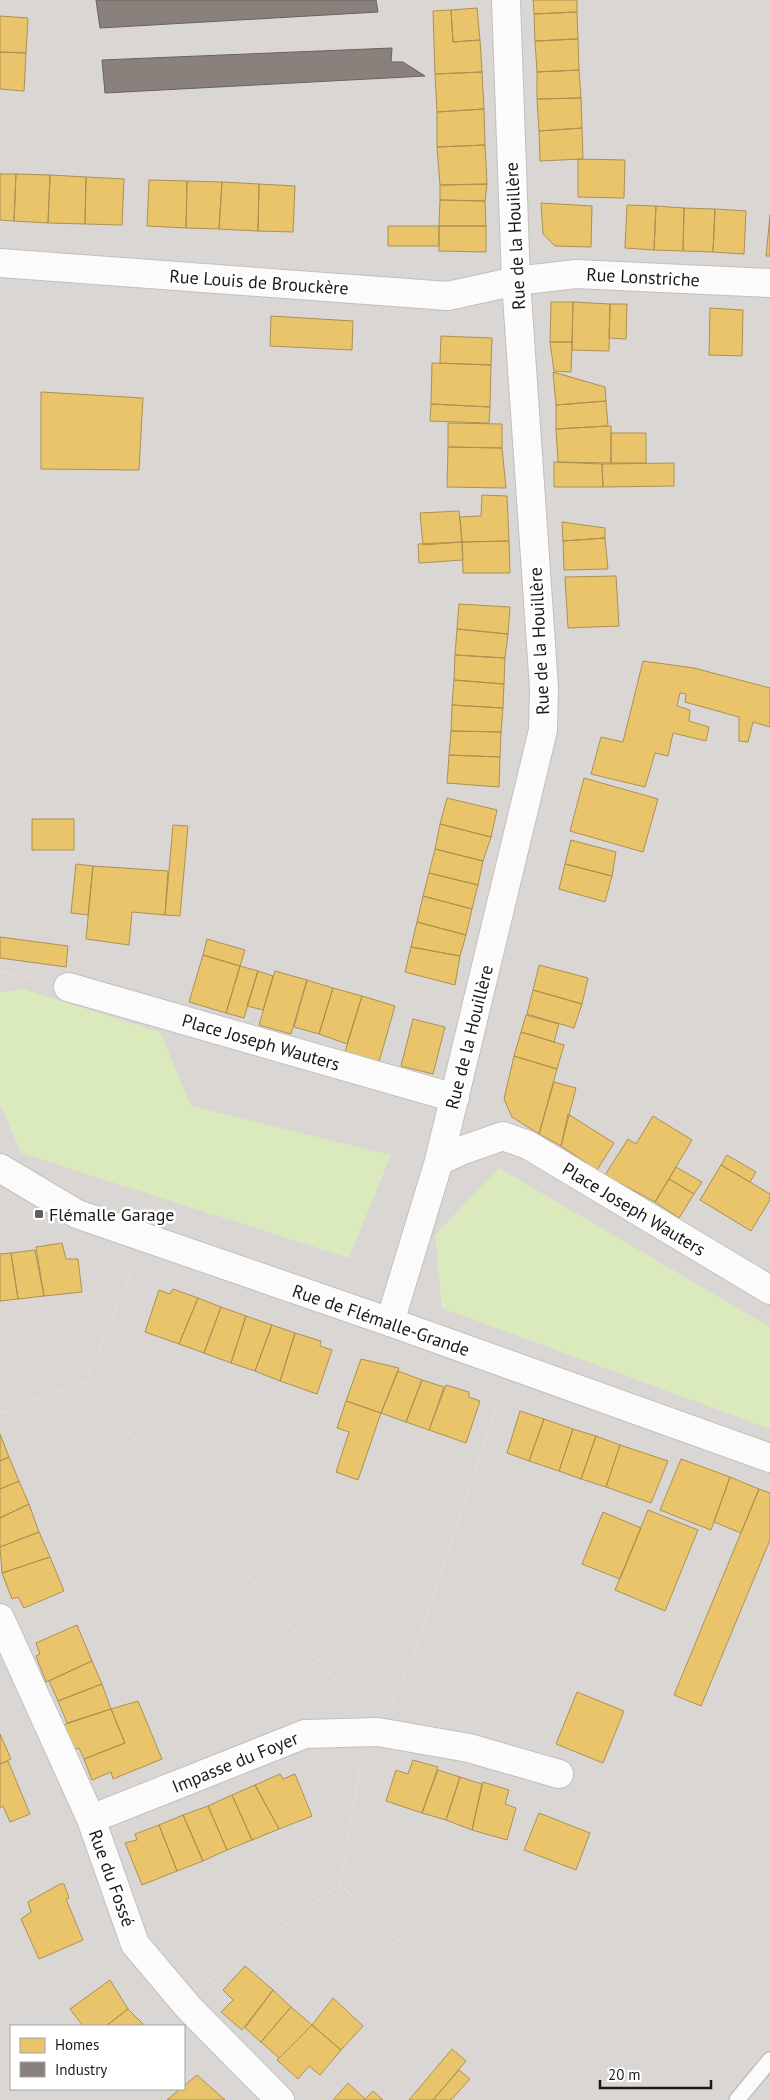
<svg xmlns="http://www.w3.org/2000/svg" width="770" height="2100" viewBox="0 0 770 2100" font-family="'PT Sans',sans-serif">
<rect width="100%" height="100%" fill="#eae6e2"/>
<path fill="#d9d6d4" fill-rule="evenodd" d="M0 0H770V2100H0ZM11 2026H184V2089H11Z"/>
<path fill="#dbeabd" d="M23 989 160 1032 191 1106 391 1155 349 1258 21 1153 0 1104V992Z
M499 1168 770 1327V1429L442 1308 435 1235Z"/>
<path fill="#e9c46a" stroke="#ab9152" d="M533 0H577V12L534 14Z
M477 8 480 40 453 42 451 10Z
M451 10 453 42 480 40 482 72 435 74 433 11Z
M577 12 578 39 535 41 534 14Z
M0 16 28 18 26 53 0 52Z
M578 39 579 70 537 72 535 41Z
M0 52 26 53 24 91 0 89Z
M579 70 581 98 537 99V72Z
M482 72 484 109 437 112 435 74Z
M581 98 582 128 539 131 537 99Z
M484 109 485 145 437 147V112Z
M582 128 583 159 540 161 539 131Z
M485 145 487 184 440 185 437 147Z
M578 159 625 160 624 198 578 197Z
M0 174H16L14 221 0 220Z
M16 174 50 175 48 223 14 221Z
M50 175 86 177 85 224 48 223Z
M86 177 124 179 122 225 85 224Z
M149 180 187 181 186 228 147 226Z
M187 181 222 182 219 229 186 228Z
M222 182 259 184 258 231 219 229Z
M259 184 295 186 293 232 258 231Z
M487 184 485 201 440 200V185Z
M440 200 485 201 486 226H439Z
M541 203 592 206 591 247 555 246 543 234Z
M627 205 656 206 654 250 625 248Z
M656 206 684 208 683 251 654 250Z
M684 208 715 209 713 252 683 251Z
M715 209 746 211 744 254 713 252Z
M770 215V256H766Z
M388 226H439V246H388Z
M439 226H486V252L439 251Z
M551 302H573L572 342H550Z
M573 302 610 304 609 351 572 350Z
M610 304H627L626 339 609 338Z
M710 308 743 310 742 356 709 355Z
M271 316 353 321 352 350 270 346Z
M441 336 492 338 491 365 440 363Z
M550 342H572L571 372 554 371Z
M432 363 491 365 490 407 431 404Z
M553 372 605 387 606 401 556 405Z
M41 392 143 398 139 470 41 469Z
M606 401 608 426 556 429V405Z
M431 404 490 407 489 423 430 421Z
M448 423 502 424V448L448 447Z
M608 426H611V463L558 462 556 429Z
M611 433H646V463H611Z
M448 447 502 448 506 488 447 487Z
M554 462 602 464 603 487H554Z
M674 463V486L603 487 602 464Z
M482 495 507 496 509 541 462 542 460 517 481 516Z
M459 511 462 542 423 545 420 513Z
M562 522 605 528V538L563 541Z
M605 538 608 569 564 570 563 541Z
M509 541 510 573H463L462 542Z
M462 542 463 560 419 563 418 544Z
M616 576 619 626 568 628 565 577Z
M459 604 510 607 508 634 457 629Z
M457 629 508 634 505 658 455 655Z
M455 655 505 658 504 684 454 680Z
M643 661 694 668 770 688V727L753 722 748 742 739 741V717L685 702 686 694 680 693 677 706 690 710 689 721 709 727 706 741 673 733 668 756 655 753 645 787 591 774 601 737 623 742Z
M454 680 504 684 503 708 452 705Z
M452 705 503 708 501 732 451 731Z
M451 731 501 732 500 757 449 755Z
M449 755 500 757 499 787 447 783Z
M584 778 658 799 643 852 570 831Z
M447 798 497 810 491 837 440 824Z
M32 819H74V850H32Z
M440 824 491 837 483 861 435 849Z
M173 825 188 826 180 916 165 915Z
M571 840 616 852 612 876 565 864Z
M435 849 483 861 478 885 429 873Z
M76 864 93 866 88 915 71 913Z
M565 864 612 876 605 902 559 889Z
M93 866 168 871 165 915 132 912 129 945 86 939Z
M429 873 478 885 472 909 423 896Z
M423 896 472 909 466 935 417 922Z
M417 922 466 935 460 956 411 947Z
M0 937 68 946 66 967 0 958Z
M207 939 245 950 240 966 203 955Z
M411 947 460 956 455 985 405 972Z
M203 955 240 966 226 1013 189 1002Z
M539 965 588 978 582 1004 533 990Z
M240 966 258 971 244 1018 226 1013Z
M258 971 273 976 263 1010 247 1006Z
M275 971 307 980 291 1034 259 1025Z
M307 980 333 988 319 1034 294 1027Z
M333 988 362 996 347 1044 319 1034Z
M533 990 582 1004 574 1028 527 1014Z
M362 996 395 1006 379 1062 345 1052Z
M526 1015 559 1024 554 1042 521 1032Z
M413 1019 445 1027 433 1074 401 1066Z
M521 1032 564 1045 557 1069 514 1056Z
M514 1056 557 1069 539 1134 512 1117 504 1099Z
M554 1082 576 1088 561 1146 539 1134Z
M568 1114 614 1143 597 1170 561 1146Z
M653 1116 692 1140 655 1202 605 1175 628 1139 636 1144Z
M727 1155 756 1172 750 1182 721 1165Z
M721 1165 770 1194V1200L751 1231 700 1200Z
M676 1167 702 1182 694 1194 669 1179Z
M669 1179 694 1194 679 1218 655 1202Z
M62 1243 66 1259H78L82 1292 44 1296 36 1247Z
M35 1250 44 1296 18 1299 11 1253Z
M11 1253 18 1299 0 1301V1254Z
M173 1289 198 1298 179 1344 145 1332 159 1290 170 1294Z
M198 1298 221 1307 204 1353 179 1344Z
M221 1307 246 1316 231 1363 204 1353Z
M246 1316 272 1325 255 1371 231 1363Z
M272 1325 295 1333 280 1381 255 1371Z
M295 1333 321 1341 320 1346 332 1350 317 1394 280 1381Z
M361 1359 399 1368 381 1413 346 1401Z
M398 1371 422 1380 406 1422 381 1413Z
M422 1380 444 1387 429 1430 406 1422Z
M446 1385 469 1392V1397L480 1401 466 1443 429 1430Z
M346 1401 381 1413 358 1480 336 1472 349 1432 337 1428Z
M520 1411 544 1419 529 1461 507 1453Z
M544 1419 573 1429 559 1471 529 1461Z
M573 1429 596 1436 581 1479 559 1471Z
M0 1434 9 1457 0 1461Z
M596 1436 620 1445 606 1487 581 1479Z
M620 1445 668 1461 651 1503 606 1487Z
M9 1457 19 1481 0 1489V1461Z
M681 1459 730 1477 711 1530 660 1510Z
M730 1477 759 1489 741 1533 714 1522Z
M19 1481 29 1504 0 1518V1489Z
M759 1489 770 1493V1540L701 1706 674 1695Z
M29 1504 39 1532 0 1547V1518Z
M648 1510 698 1530 665 1611 615 1590Z
M603 1512 641 1528 620 1579 582 1564Z
M39 1532 50 1557 2 1573 0 1547Z
M50 1557 64 1591 24 1608 18 1597 12 1599 2 1573Z
M77 1625 92 1661 46 1682 36 1656 40 1654 36 1643Z
M92 1661 102 1684 58 1701 49 1681Z
M102 1684 111 1709 67 1723 58 1701Z
M577 1692 624 1711 603 1763 556 1744Z
M138 1701 162 1759 113 1779 111 1772 92 1780 84 1759 125 1743 111 1709Z
M111 1709 125 1743 84 1759 79 1748 74 1750 63 1725Z
M0 1734 11 1759 0 1764Z
M413 1760 438 1767 422 1813 386 1801 396 1770 408 1774Z
M8 1761 30 1814 10 1822 3 1806 0 1808V1764Z
M438 1770 460 1777 446 1820 422 1813Z
M280 1774 283 1779 295 1774 312 1816 279 1829 255 1785Z
M460 1777 482 1784 472 1830 446 1820Z
M483 1782 509 1790 505 1804 516 1808 507 1840 472 1830Z
M255 1785 279 1829 252 1840 232 1795Z
M232 1795 252 1840 227 1850 208 1806Z
M208 1806 227 1850 203 1861 183 1815Z
M539 1813 590 1833 576 1870 524 1850Z
M183 1815 203 1861 177 1871 159 1825Z
M159 1825 177 1871 142 1885 125 1843 137 1840 135 1834Z
M60 1884H64L69 1898 66 1899 83 1940 39 1959 21 1919 31 1912 28 1902Z
M245 1966 273 1990 242 2030 221 2012 233 2000 223 1990Z
M110 1980 128 2009 106 2026H83L70 2009Z
M273 1990 291 2007 261 2042 245 2028Z
M333 1998 363 2026 341 2050 312 2025Z
M291 2007 312 2025 279 2058 261 2042Z
M128 2009 145 2026H106Z
M312 2025 341 2050 320 2075 309 2066 298 2079 277 2060Z
M452 2049 466 2061 433 2100H409Z
M459 2070 470 2079 451 2100H433Z
M197 2075 225 2100H167L180 2089H184V2086Z
M348 2083 365 2099 364 2100H333Z
M373 2091 383 2100H364Z"/>
<path fill="#8a817c" stroke="#68625f" d="M96 0H376L378 12 100 28Z
M392 48 391 62H403L425 76 105 93 102 60Z"/>
<g fill="none" stroke-linecap="round" stroke-linejoin="round">
<defs>
<path id="service" d="M737 2100 770 2060"/>
<path id="minor" d="M0 263 448 296 516 281 576 274 770 283
M68 987 455 1098
M439 1161 463 1150 503 1136 528 1145 770 1290
M390 1322 439 1161 543 730 544 688 516 281 506 0
M0 1618 91 1819 135 1944 189 2008 280 2100
M91 1819 305 1734 378 1732 469 1748 559 1774"/>
<path id="tertiary" d="M0 1168 77 1214 390 1322 770 1458"/>
</defs>
<use href="#service" stroke="#c2c0be" stroke-width="18"/>
<use href="#minor" stroke="#c2c0be" stroke-width="30"/>
<use href="#tertiary" stroke="#c2c0be" stroke-width="30"/>
<path stroke="#ead7d6" stroke-width="3" stroke-dasharray="2.5 2.5" stroke-linecap="butt" d="M0 971 38 980
M133 1267 86 1381 352 1700
M0 1413 86 1381
M392 1702 416 1650 500 1397
M340 1884 439 1978
M208 1981 340 1884 360 1766"/>
<use href="#service" stroke="#fcfbfb" stroke-width="15"/>
<use href="#minor" stroke="#fcfbfb" stroke-width="28"/>
<use href="#tertiary" stroke="#fcfbfb" stroke-width="28"/>
</g>
<rect fill="#636160" stroke="#fff" stroke-width="2" x="34" y="1209" width="10" height="10" rx="2.5"/>
<g text-anchor="middle" dominant-baseline="central" stroke-width="5" stroke-linejoin="round" paint-order="stroke">
<g font-size="18" fill="#1a1a1a" stroke="#fff">
<text transform="translate(515 236) rotate(-93)">Rue de la Houillère</text>
<text transform="translate(643 277) rotate(3)">Rue Lonstriche</text>
<text transform="translate(259 282) rotate(4)">Rue Louis de Brouckère</text>
<text transform="translate(539 641) rotate(-93)">Rue de la Houillère</text>
<text transform="translate(469 1037) rotate(-76)">Rue de la Houillère</text>
<text transform="translate(261 1042) rotate(16)">Place Joseph Wauters</text>
<text transform="translate(634 1209) rotate(31)">Place Joseph Wauters</text>
<text transform="translate(381 1320) rotate(19)">Rue de Flémalle-Grande</text>
<text transform="translate(235 1762) rotate(-22)">Impasse du Foyer</text>
<text transform="translate(112 1878) rotate(70)">Rue du Fossé</text>
</g>
<g font-size="18" fill="#1a1a1a" stroke="#fff" text-anchor="start">
<text x="49" y="1214">Flémalle Garage</text>
</g>
</g>
<rect x="10" y="2025" width="175" height="65" fill="#ffffff" stroke="#a3a3a3"/>
<rect x="20" y="2038" width="25" height="15" fill="#e9c46a" stroke="#a3a3a3"/>
<text x="55" y="2050" font-size="15" fill="#1a1a1a">Homes</text>
<rect x="20" y="2062" width="25" height="15" fill="#8a817c" stroke="#a3a3a3"/>
<text x="55" y="2075" font-size="15" fill="#1a1a1a">Industry</text>
<path d="M600 2080v8h111v-8" fill="none" stroke="#1a1a1a" stroke-width="2.5"/>
<text x="608" y="2080" font-size="15" fill="#1a1a1a" stroke="#ffffff" stroke-width="4" paint-order="stroke">20 m</text>
</svg>
